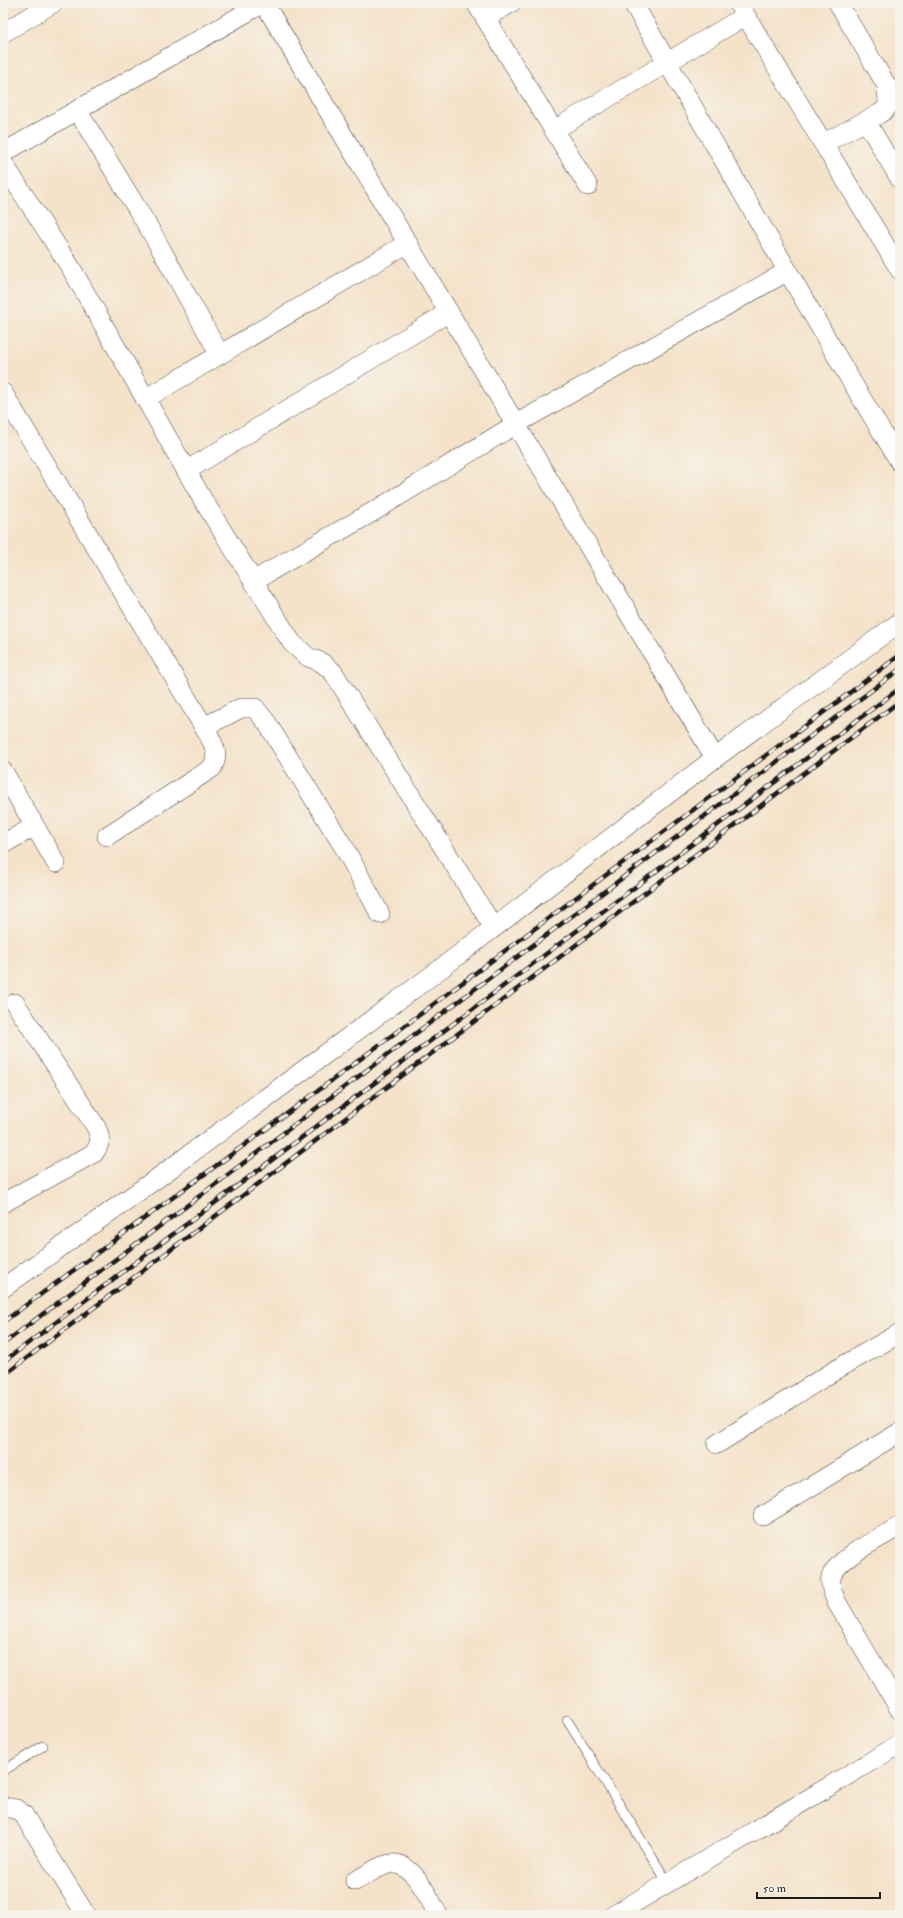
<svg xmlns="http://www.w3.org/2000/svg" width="903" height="1918" viewBox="0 0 903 1918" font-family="'IM FELL Double Pica',serif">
<rect width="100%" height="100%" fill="#f7f3e8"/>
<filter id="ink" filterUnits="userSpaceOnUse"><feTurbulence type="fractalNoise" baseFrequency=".025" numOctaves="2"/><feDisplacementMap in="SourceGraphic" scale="8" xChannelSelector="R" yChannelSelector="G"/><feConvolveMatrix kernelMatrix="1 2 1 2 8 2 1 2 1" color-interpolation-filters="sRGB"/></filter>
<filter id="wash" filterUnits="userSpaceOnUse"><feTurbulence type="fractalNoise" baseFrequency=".012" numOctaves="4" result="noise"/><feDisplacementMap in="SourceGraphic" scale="16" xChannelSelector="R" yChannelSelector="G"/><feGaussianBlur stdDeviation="0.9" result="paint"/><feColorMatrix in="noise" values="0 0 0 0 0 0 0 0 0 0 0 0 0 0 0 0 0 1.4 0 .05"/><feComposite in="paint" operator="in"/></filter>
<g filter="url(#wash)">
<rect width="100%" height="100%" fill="#f4e2c9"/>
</g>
<g filter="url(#ink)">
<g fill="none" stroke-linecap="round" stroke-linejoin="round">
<defs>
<path id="service" d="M567 1720 668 1883
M3 1771 43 1746"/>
<path id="minor" d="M264 3 715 758
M476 3 588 186
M633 3 847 374 900 462
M738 3 900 270
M485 18 511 3
M3 33 53 3
M77 110 152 233 220 355
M866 121 900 179
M554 130 745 16
M824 143 879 114 886 109 888 104 887 86 838 3
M3 153 263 3
M3 163 71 268 203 500 292 643 308 657 321 662 333 672 494 928
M3 393 204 727C212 741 221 753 212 768L107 836
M145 399 408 243
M186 471 449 312
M253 581 376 510 516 424 788 271
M204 727 241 708H255L267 723 345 849 380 914
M3 771 56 863
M3 844 35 826
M3 1203 94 1153C101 1144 101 1137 96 1127L15 1003
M3 1288 163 1174 435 973 715 758 900 622
M717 1444 839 1368 900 1333
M763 1516 900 1432
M900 1526C882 1537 838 1557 831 1577 829 1585 834 1594 836 1601L900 1710
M3 1807 16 1809 23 1814 86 1915
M355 1881C365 1876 375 1868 386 1865 411 1856 429 1898 438 1915
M614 1915 900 1744"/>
</defs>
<use href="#service" stroke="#3c3a36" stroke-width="10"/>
<use href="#minor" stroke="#3c3a36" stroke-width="20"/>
<use href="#service" stroke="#fff" stroke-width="9"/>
<use href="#minor" stroke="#fff" stroke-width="19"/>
<defs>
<path id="rail" d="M3 1322 311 1096 900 655
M3 1344 900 669
M3 1362 900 688
M3 1376 900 701"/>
</defs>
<use href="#rail" stroke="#1c1c1c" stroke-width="4.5"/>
<use href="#rail" stroke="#f7f3e8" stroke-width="3" stroke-dasharray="9" stroke-linecap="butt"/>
</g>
</g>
<rect width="903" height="1918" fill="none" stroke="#f7f3e8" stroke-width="16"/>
<path d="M757 1892v6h123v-6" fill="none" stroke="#1c1c1c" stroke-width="2"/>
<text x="763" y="1892" font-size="12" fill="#1c1c1c" stroke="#f7f3e8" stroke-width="3" paint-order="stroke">50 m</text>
</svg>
